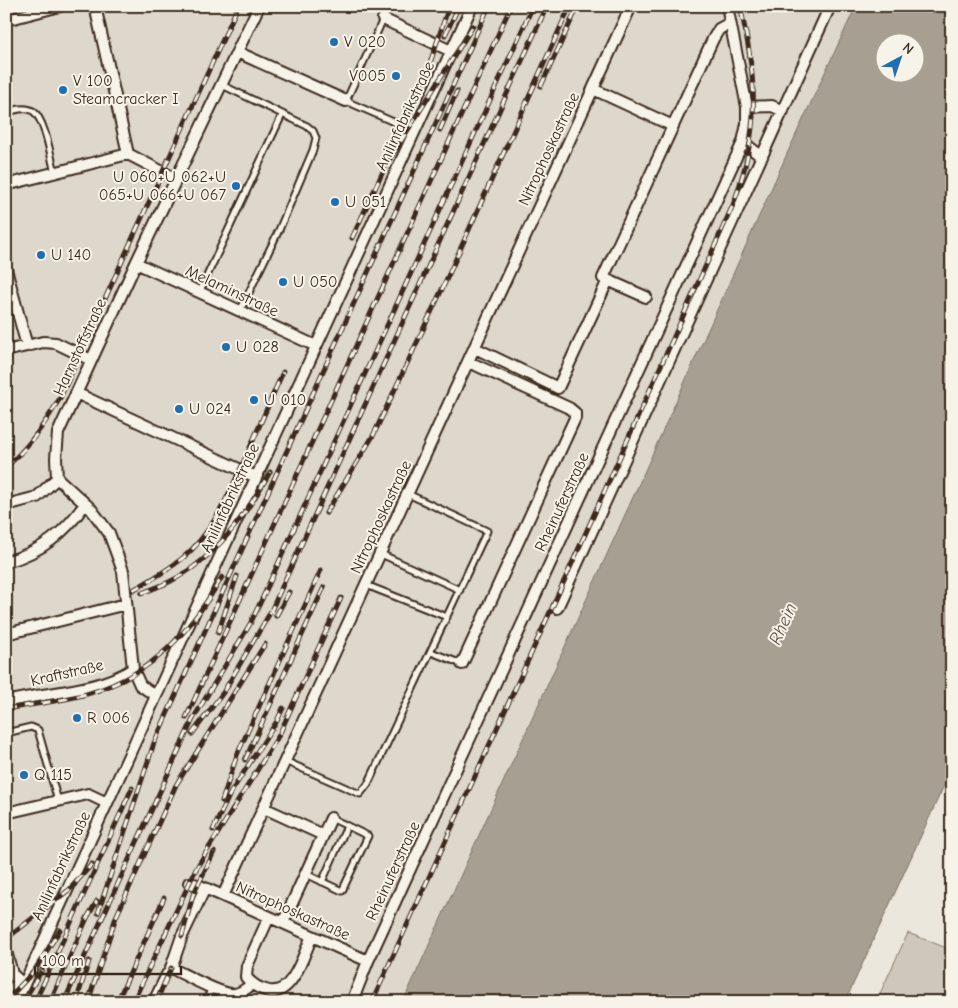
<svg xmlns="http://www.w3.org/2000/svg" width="958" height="1008" viewBox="0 0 958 1008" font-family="'Comic Neue',sans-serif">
<rect width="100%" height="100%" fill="#ece7dc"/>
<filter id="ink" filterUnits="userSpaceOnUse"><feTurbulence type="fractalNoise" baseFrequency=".02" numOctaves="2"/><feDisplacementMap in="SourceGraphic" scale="10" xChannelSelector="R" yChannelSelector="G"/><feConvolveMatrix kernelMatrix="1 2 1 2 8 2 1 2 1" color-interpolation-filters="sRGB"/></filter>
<g filter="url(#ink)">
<path fill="#ddd7cc" d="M6 6H856L786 156 634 495 403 1002H6Z"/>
<path fill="#cec8bc" stroke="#84796d" d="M908 933 952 950V1002H876Z"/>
<path fill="#a89f93" stroke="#7c7064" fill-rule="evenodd" d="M856 6H952V768L845 1002H403L634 495 786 156ZM886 42H916V72H886Z"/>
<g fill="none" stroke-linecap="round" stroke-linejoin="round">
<defs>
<path id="service" d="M389 6 346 101 414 131
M222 85 307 126 313 131 316 138 313 150 279 230 240 311
M6 113C14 110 25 106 33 111 45 119 51 158 55 173
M199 293 282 115
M381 554 460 590
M366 585 447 617
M431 652 462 664
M6 733 31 727 38 730 58 801
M285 761 360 794 368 784 487 531 408 494
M306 874 342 891 368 836 331 818
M322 882 347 826
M151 1002 165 973 171 968
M205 1002 212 988"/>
<path id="minor" d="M95 6 128 154
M383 19 451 51
M6 20 60 6
M237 52 346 101
M593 89 673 126
M747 107 772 106 783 111
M743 142 762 157
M128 154 176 179
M6 185 128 154
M136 263 316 346
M6 269 27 346
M646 297 603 278 713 39 719 29 730 23
M475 348 558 388 608 280
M6 351 43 342 56 343 91 360
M76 393 256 477
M6 505 37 497 57 478
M6 562C41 552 65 533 85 504
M557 608 830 6
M6 634 126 604
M462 664 575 418V413L569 408 469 362
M156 696 140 685 133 669 123 571 109 533 91 509 57 478 56 458 58 433 136 263 259 6
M6 702C49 691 95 693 133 669
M264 808 323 835
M6 813 88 794 107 803
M189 883 198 885 223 896
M205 888 182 936 171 968C184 974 222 996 235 994 242 993 247 988 252 984
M269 917 247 966 246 977C252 985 259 989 269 991 293 996 304 953 312 936
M283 923 331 818
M6 951 12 974 23 984
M368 961 223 896 631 6
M6 995 20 982
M16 1002 472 6
M352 1002 368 961 743 142 747 124V107L727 6"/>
</defs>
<use href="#service" stroke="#3b2a1e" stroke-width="9"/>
<use href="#minor" stroke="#3b2a1e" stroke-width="14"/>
<use href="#service" stroke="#f7f3e8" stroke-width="5"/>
<use href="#minor" stroke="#f7f3e8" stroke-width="10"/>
<defs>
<path id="rail" d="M445 35 459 6
M541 86 578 6
M409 112 428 69 449 6
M440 130 457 91
M352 238 386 165 473 26
M6 467C29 447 45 424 60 398L238 6
M326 513 373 436 444 285 570 6
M133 590C151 580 168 570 184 557 215 530 229 493 246 457 258 429 270 401 283 372
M142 593C152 589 161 586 171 581 217 557 245 516 270 472
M276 616 289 592
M218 633 237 576
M224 691 270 613 547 6
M6 709C34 704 62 701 90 693 153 674 190 632 222 577
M186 718 511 6
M192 734 228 686
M245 760 324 587
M222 801 237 755 321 570
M213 830 231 792 277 721 283 708
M98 913 154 743 489 6
M182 936 193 895 214 852
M6 939 70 889 92 864
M6 1001 34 971 60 930
M23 1002 42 970
M35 1002 132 788
M50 1002 87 918 97 901
M64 1002 193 719 250 624 262 599 533 6
M76 1002 89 961
M88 1002 116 917 176 785 265 644
M117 1002 164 898
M133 1002 197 867 279 735 341 598
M156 1002 171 968
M372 1002 561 588 733 205C760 131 758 82 740 6"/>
</defs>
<use href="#rail" stroke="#3b2a1e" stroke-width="5"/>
<use href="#rail" stroke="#f7f3e8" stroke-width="3" stroke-dasharray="9" stroke-linecap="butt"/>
</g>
</g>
<g fill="#1f6fb2" stroke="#f7f3e8" stroke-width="2">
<circle cx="334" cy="42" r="5"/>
<circle cx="396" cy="76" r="5"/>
<circle cx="63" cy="90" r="5"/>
<circle cx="236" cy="186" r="5"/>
<circle cx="335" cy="202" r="5"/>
<circle cx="41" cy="255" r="5"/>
<circle cx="283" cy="282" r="5"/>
<circle cx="226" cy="347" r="5"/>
<circle cx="254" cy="400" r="5"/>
<circle cx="179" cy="409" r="5"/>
<circle cx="77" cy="718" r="5"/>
<circle cx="24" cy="775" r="5"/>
</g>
<g text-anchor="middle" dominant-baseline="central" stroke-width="4" stroke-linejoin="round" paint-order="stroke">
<g font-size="16" fill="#3b2a1e" stroke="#f7f3e8" text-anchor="start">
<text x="344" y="42">V 020</text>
<text x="386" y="76" text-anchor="end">V005</text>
<text x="73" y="81">V 100<tspan x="73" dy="18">Steamcracker I</tspan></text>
<text x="226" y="177" text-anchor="end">U 060+U 062+U<tspan x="226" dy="18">065+U 066+U 067</tspan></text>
<text x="345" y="202">U 051</text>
<text x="51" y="255">U 140</text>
<text x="293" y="282">U 050</text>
<text x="236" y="347">U 028</text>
<text x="264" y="400">U 010</text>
<text x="189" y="409">U 024</text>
<text x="87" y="718">R 006</text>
<text x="34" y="775">Q 115</text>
</g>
<g font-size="16" fill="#3b2a1e" stroke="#f7f3e8">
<text transform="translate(405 116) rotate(-65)">Anilinfabrikstraße</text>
<text transform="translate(549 149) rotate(-65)">Nitrophoskastraße</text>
<text transform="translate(232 291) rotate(25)">Melaminstraße</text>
<text transform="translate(80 347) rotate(-65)">Harnstoffstraße</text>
<text transform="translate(230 498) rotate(-65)">Anilinfabrikstraße</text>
<text transform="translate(562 502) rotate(-65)">Rheinuferstraße</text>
<text transform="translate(381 517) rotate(-65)">Nitrophoskastraße</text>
<text transform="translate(67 673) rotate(-13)">Kraftstraße</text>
<text transform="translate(61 866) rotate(-65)">Anilinfabrikstraße</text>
<text transform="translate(393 871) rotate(-65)">Rheinuferstraße</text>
<text transform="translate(293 911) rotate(24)">Nitrophoskastraße</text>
</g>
<g font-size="18" font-style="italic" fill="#615347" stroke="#f7f3e8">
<text transform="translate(783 624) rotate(-66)">Rhein</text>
</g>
</g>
<rect width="958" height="1008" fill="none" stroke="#f7f3e8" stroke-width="25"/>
<rect x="12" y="12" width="933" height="983" fill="none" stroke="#3b2a1e" stroke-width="2" filter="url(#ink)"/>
<g transform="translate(900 58) rotate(40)"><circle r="24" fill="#f7f3e8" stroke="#aca397"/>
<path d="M0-4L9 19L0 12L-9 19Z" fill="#1f6fb2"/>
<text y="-8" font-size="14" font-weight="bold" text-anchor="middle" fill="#3b2a1e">N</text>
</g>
<path d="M35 966v8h146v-8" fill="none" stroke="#3b2a1e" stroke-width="2.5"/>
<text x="42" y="966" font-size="15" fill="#3b2a1e" stroke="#f7f3e8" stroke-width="4" paint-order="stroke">100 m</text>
</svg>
